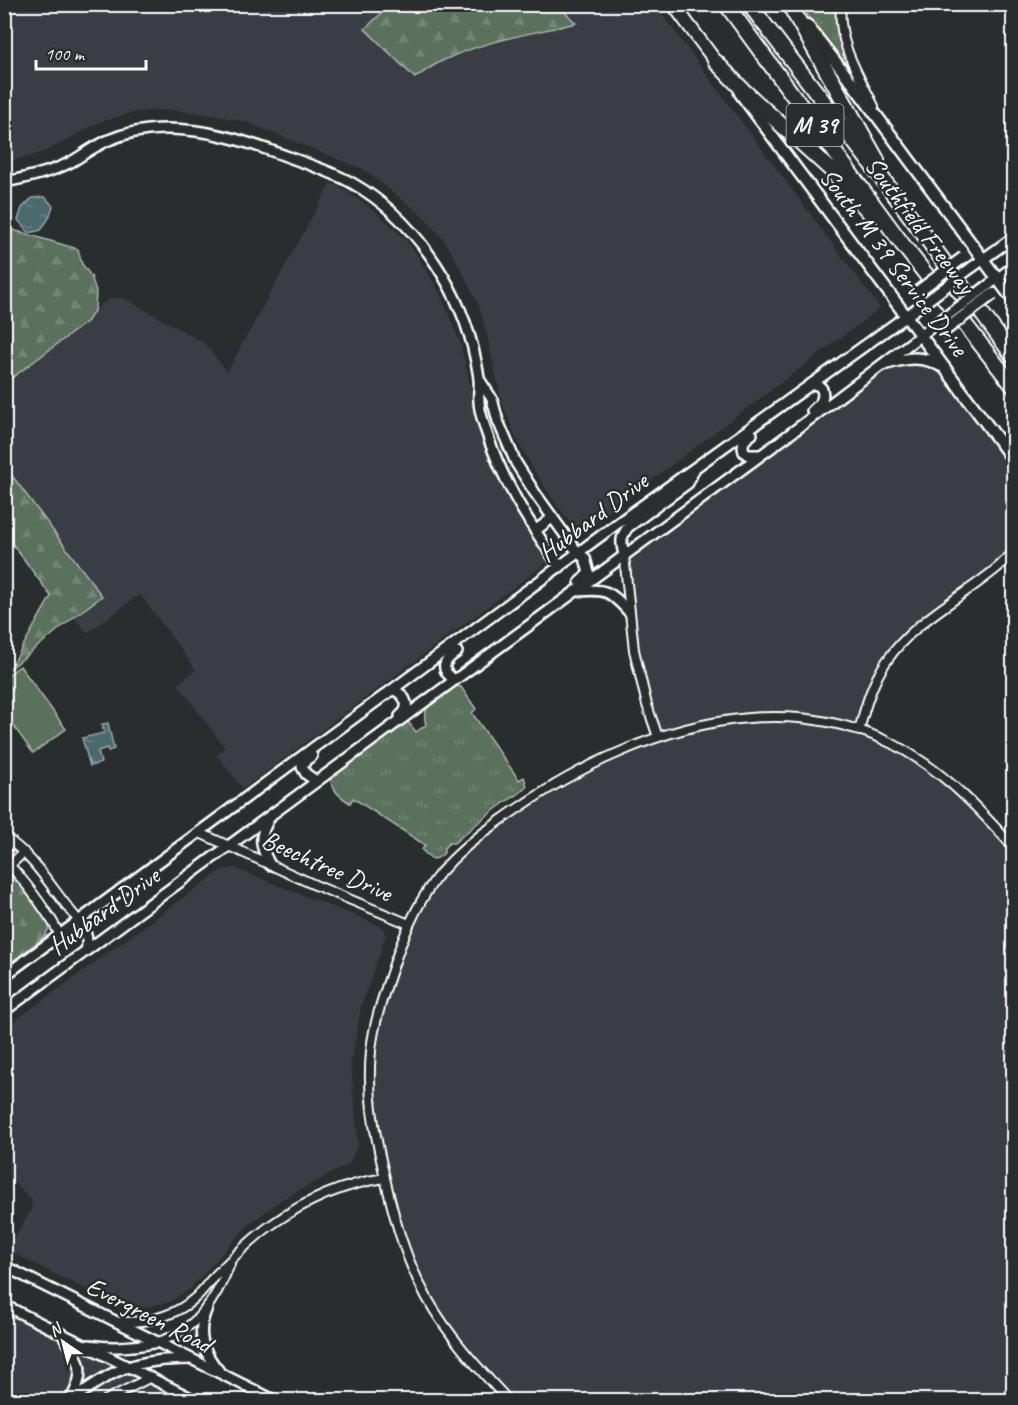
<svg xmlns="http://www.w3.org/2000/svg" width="1018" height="1405" viewBox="0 0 1018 1405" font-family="Caveat,sans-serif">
<defs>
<pattern id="grass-tufts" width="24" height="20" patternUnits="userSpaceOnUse" patternTransform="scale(1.5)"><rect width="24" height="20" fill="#5a715d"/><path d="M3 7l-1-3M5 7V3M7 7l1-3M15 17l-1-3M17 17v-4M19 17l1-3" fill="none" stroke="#738675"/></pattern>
<pattern id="forest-firs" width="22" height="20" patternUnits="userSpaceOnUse" patternTransform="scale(1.5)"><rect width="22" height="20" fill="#5a715d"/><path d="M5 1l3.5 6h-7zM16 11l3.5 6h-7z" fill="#738675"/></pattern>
<pattern id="water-ripples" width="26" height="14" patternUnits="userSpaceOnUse" patternTransform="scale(1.5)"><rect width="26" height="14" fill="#4c6a6d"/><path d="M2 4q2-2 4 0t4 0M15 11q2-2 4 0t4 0" fill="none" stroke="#678083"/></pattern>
</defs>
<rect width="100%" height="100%" fill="#2a2d2e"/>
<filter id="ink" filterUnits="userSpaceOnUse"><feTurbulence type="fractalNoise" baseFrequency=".0167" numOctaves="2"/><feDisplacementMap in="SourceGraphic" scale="12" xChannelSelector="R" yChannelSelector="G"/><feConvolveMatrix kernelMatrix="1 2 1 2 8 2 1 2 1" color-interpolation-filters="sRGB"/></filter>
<g filter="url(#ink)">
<path fill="#3a3e44" d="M4 5H655L880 308 580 534 555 503 532 467 515 436 502 402 487 335 479 306 463 273 444 240 424 217 363 169 246 122 220 116 174 110H155L131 113 100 122 46 151 25 158 5 161Z
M331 183 346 191 372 209 388 223 410 245 428 273 441 295 461 345 477 417 484 444 493 469 501 487 524 528 549 561 243 789 217 755 225 748 178 684 196 670 140 594 87 633 74 617 102 596 10 473 5 471 4 383 88 321 95 309 112 298H124L204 343 227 372Z
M920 335 1013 461V560L997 567 922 624 884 664 859 730 882 739 949 781 1013 848V1400H508L463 1352 409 1262 373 1122 371 1052 403 939 445 867 528 800 657 737 639 675 624 555Z
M234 868 381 926 386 935 361 1006 351 1064 358 1145 349 1164 282 1199 249 1224 190 1289 169 1302 137 1309 103 1298 7 1250 31 1210 32 1201 5 1174V1028L220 871Z
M4 1307 191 1400H5Z"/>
<path fill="url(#grass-tufts)" stroke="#acb8ae" stroke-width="1.5" d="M800 5H837C834 31 846 53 857 77L833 51Z
M454 686 461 687 476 709 472 713 519 780 524 777 527 786C521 794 511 798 504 803 486 816 470 829 454 843H449L444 848V853C434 863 431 859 422 850L425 845 353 798 350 803C340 797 329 787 331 775L403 723H409L416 732 426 725C419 705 440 696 454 686Z"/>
<path fill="url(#forest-firs)" stroke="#acb8ae" stroke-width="1.5" d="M390 5H558L576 23C531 34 485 40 442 61 433 65 424 72 415 78L365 29Z
M13 230 78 249 82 264 91 276 96 291 95 309 88 321 5 383V260Z
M4 471 10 473 102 596 74 617 10 669 51 596 5 534Z
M5 869 21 886 50 926 45 936 5 967Z"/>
<path fill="#5a715d" stroke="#acb8ae" stroke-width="1.5" d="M20 666 66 729 33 753 10 721 5 725V677Z"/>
<path fill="url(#water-ripples)" stroke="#94a6a7" stroke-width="1.5" d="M45 197 53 206 49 218 41 230 29 233 18 220 22 208 32 198Z
M108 723 114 749 108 751 107 748 98 751 101 763 90 766 82 738 104 733 102 724Z"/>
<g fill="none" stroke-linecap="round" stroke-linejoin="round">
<defs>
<path id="minor" d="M841 4C837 42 858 74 874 106
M4 206 6 218 4 232
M624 555 634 650 647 705 658 737
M859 731C865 707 872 683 886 662 913 621 960 599 997 568 1003 563 1008 557 1014 552
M200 833 315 885 409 924
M4 837C36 857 54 893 79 921
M4 850 12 842
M4 860C22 877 37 898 50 918 54 923 56 929 60 935
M10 865 24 852
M118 1322C146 1323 173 1318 195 1298 201 1293 205 1287 210 1281 229 1261 249 1241 271 1225 306 1200 343 1184 385 1178
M158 1342C197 1330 216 1299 230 1264
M106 1400 149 1378
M508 1400C478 1368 449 1337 427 1298 404 1257 393 1214 383 1169 374 1130 367 1092 371 1051 374 1020 385 991 395 961 406 929 419 899 440 873 458 852 479 835 501 820 539 793 577 770 620 752 702 716 796 702 880 738 935 762 975 804 1014 848"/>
<path id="tertiary" d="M4 182C27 178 49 173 69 163 79 158 87 151 97 146 112 137 130 132 148 130 200 125 246 141 294 159 314 166 334 173 352 183 412 217 456 282 473 348 475 358 478 368 479 379 480 386 478 394 479 401 479 410 483 420 485 428 502 481 528 522 560 567
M971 268 1014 237
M986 287 1014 266
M479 379 492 399 498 421 516 463 535 493 578 553 585 558 589 573 580 582
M811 384 818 385 822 389C825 400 820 404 812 411
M752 434C745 439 741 442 744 452L748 455H761
M535 531 552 518
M624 555C621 542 620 538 628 527L688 483 694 470
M575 591C606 589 608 589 629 612
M455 680C439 670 443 661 457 652
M394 690C405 695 412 707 400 716
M312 756 306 760 302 767 306 774 316 781
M270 865C260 846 258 837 270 817
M79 921C86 930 89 939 86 951
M4 976 625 518 920 306
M4 1011 802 425 933 326
M4 1266 274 1400
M4 1305 195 1400
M207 1308C196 1333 202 1351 219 1371
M63 1335C80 1360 87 1371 71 1399
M89 1345C113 1349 135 1347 158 1342
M71 1400C89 1388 107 1374 128 1367 148 1360 169 1360 189 1359"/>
<path id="secondary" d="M807 25 853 84 1014 301
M740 93 1014 461
M884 364C905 359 920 354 941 366"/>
<path id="primary" d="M673 4 716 62"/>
<path id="motorway" d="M726 4 903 245 1014 387
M749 4 894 194 1014 357
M789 4 877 160
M716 62 745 92 830 169 870 213"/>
</defs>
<use href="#minor" stroke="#fff" stroke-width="12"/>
<use href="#tertiary" stroke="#fff" stroke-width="14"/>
<use href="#secondary" stroke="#fff" stroke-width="15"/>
<use href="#primary" stroke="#fff" stroke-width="16"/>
<use href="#motorway" stroke="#fff" stroke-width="18"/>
<use href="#minor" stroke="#2a2d2e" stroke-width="8"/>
<use href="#tertiary" stroke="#2a2d2e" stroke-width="9"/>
<use href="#secondary" stroke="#2a2d2e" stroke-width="10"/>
<use href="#primary" stroke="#2a2d2e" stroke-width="12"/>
<use href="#motorway" stroke="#2a2d2e" stroke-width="14"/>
<defs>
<path id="tertiary-bridge" d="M920 306 971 268
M933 326 986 287"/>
<path id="secondary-bridge" d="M913 295 964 257
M940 334 993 294"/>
</defs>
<use href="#tertiary-bridge" stroke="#fff" stroke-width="14" stroke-linecap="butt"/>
<use href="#secondary-bridge" stroke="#fff" stroke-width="15" stroke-linecap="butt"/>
<use href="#tertiary-bridge" stroke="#2a2d2e" stroke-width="9"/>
<use href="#secondary-bridge" stroke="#2a2d2e" stroke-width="10"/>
</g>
</g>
<g text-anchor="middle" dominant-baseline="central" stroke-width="5" stroke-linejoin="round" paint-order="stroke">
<rect fill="#2a2d2e" stroke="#bfc0c0" stroke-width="1.5" x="786.5" y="104" width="57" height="42" rx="4.5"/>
<g font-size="24" font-weight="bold" fill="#fff">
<text x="815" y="125">M 39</text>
</g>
<g font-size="26" fill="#fff" stroke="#2a2d2e">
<text transform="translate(920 225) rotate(53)">Southfield Freeway</text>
<text transform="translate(894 262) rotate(53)">South M 39 Service Drive</text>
<text transform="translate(593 517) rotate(-37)">Hubbard Drive</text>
<text transform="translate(327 866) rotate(24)">Beechtree Drive</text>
<text transform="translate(104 911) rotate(-36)">Hubbard Drive</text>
<text transform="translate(149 1315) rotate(27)">Evergreen Road</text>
</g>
</g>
<rect width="1018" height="1405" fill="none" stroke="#2a2d2e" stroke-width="24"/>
<rect x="12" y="12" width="994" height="1381" fill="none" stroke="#fff" stroke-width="2" filter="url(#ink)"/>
<g transform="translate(63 1342) rotate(325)" stroke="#2a2d2e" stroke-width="4.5" paint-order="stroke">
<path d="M0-4.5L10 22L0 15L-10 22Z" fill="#ffffff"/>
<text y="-9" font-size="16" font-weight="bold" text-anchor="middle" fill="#ffffff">N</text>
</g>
<path d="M36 60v9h110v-9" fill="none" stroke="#ffffff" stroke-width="3"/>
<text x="45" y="60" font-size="18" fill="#ffffff" stroke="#2a2d2e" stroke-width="4.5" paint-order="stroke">100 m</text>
</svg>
